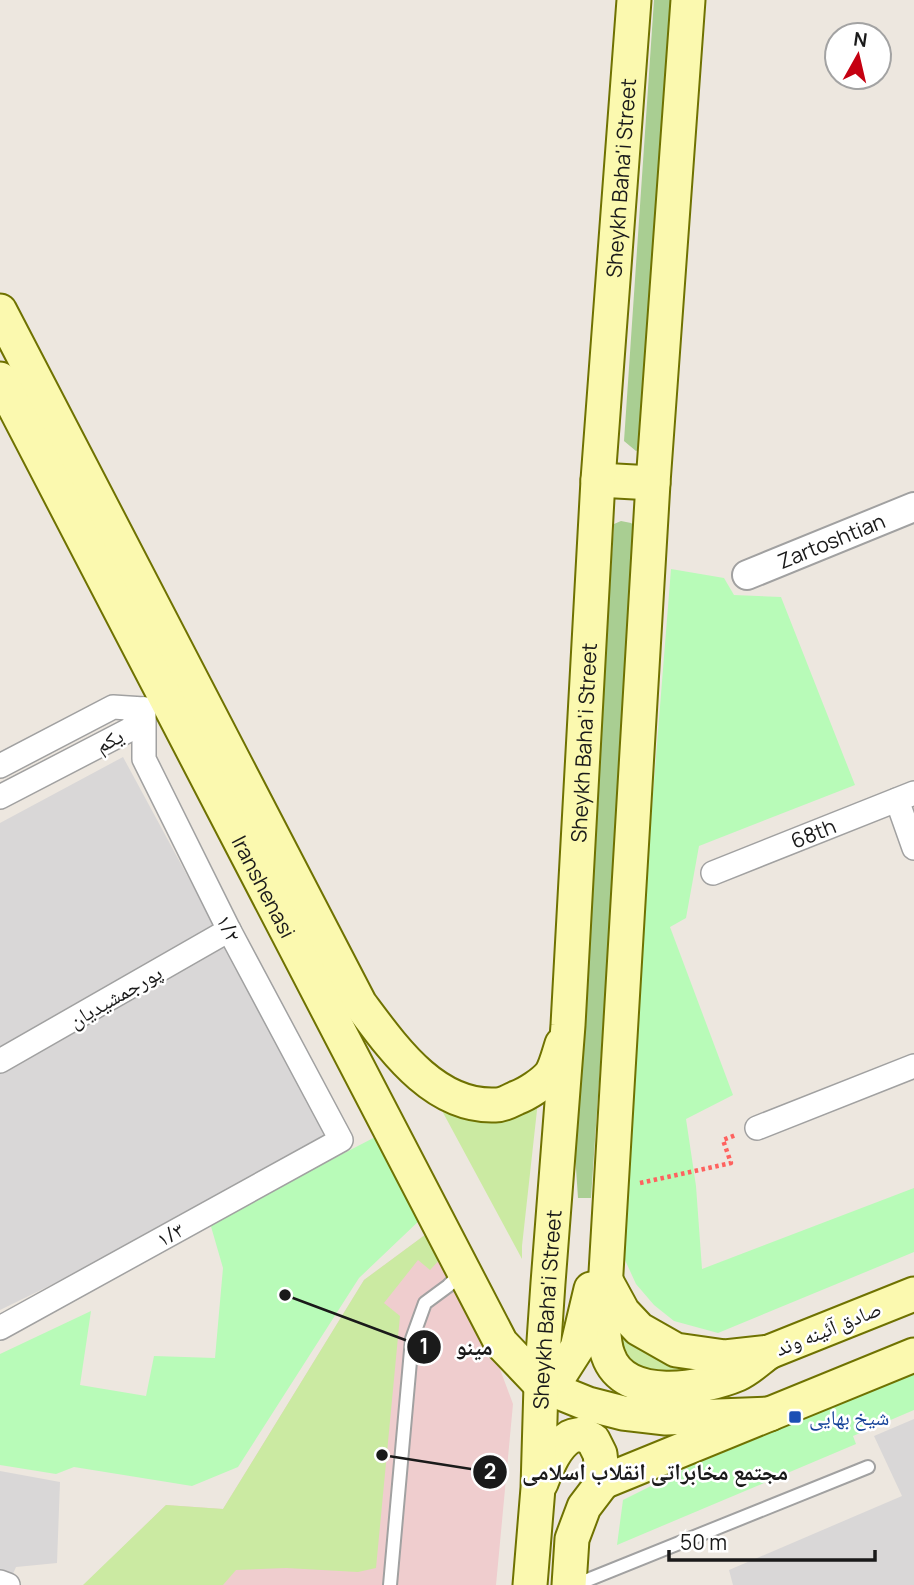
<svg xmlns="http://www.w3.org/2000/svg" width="914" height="1585" viewBox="0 0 914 1585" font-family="Manrope,'Noto Naskh Arabic',sans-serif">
<rect width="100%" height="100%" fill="#ede7df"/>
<path fill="#d9d7d7" d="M123 757 330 1139 274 1176 0 1310V823Z
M914 1419V1585H733L729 1570 902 1496 874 1436Z
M0 1471 60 1482 57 1563 16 1567 8 1585H0Z"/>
<path fill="#efcdce" d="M433 1229 494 1353 513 1404 496 1585H84L166 1505 223 1509 364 1280Z"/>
<path fill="#cbeaa2" d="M538 1101 522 1246V1259L440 1107Z
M433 1229 446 1253 430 1270 418 1260 384 1303 400 1316 376 1568 358 1572 286 1568 236 1570 223 1585H83L166 1505 223 1509 364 1280Z
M621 1326 702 1371 676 1381 639 1369 622 1347Z"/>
<path fill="#a9ce92" d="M654 0H675L647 447 636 451 624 441Z
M621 521 631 523 637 528 591 1198H578L574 1139 614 524Z"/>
<path fill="#b8fbb8" d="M671 569 724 578 734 595 781 597 855 785 699 846 686 918 670 927 733 1095 686 1119 696 1186 702 1269 914 1188V1252L718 1333 674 1321 654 1305 636 1284 625 1260 622 1238 643 919Z
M381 1134 422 1218 359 1278 238 1467 192 1486 74 1467 56 1474 0 1465V1354L91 1311 80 1385 146 1396 154 1356 215 1358 223 1268 210 1223Z
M914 1373V1410L853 1436 856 1444 617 1545 623 1500 691 1466Z"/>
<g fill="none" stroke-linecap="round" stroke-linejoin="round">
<defs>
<path id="service" d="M390 1585 412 1339 425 1303 448 1286 461 1273
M575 1585 868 1467"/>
<g id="minor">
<path d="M0 766 113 707 144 709"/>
<path d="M0 797 131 729 144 709"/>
<path d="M897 800 914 848"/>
<path id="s1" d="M713 873 914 793"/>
<path d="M0 1061 229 930"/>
<path d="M757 1128 914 1066"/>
<path d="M0 1328 341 1140 229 930 144 759V709"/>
<path d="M0 1582 8 1585"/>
</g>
<g id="tertiary">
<path id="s2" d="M747 575 914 507"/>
</g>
<g id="secondary">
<path d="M688 0 653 483 603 1323C604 1333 604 1345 608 1355 624 1403 703 1389 738 1374 749 1369 759 1359 769 1352"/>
<path d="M0 311 360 1004C393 1048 434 1108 496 1105 503 1105 510 1101 516 1098 527 1094 544 1083 551 1074 556 1066 559 1053 562 1044"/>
<path id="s3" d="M0 379 501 1343 541 1385 588 1404 623 1413 666 1418 770 1414"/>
<path d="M598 480 653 483"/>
<path d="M605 1279 623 1312 639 1329 676 1350 725 1357 769 1352 914 1294"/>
<path d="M541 1385 561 1373 577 1348 591 1289"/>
<path d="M603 1482 914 1355"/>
<path d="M541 1483C547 1468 555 1446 570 1437 574 1435 578 1435 582 1434L593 1440 600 1454 603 1482"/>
<path id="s4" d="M530 1585 538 1488 541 1385 548 1283 568 1025 598 480 634 0"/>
<path d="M569 1585 572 1539 584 1507 603 1482"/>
</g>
</defs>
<use href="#service" stroke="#a1a1a1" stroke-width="16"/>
<use href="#minor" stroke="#a1a1a1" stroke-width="26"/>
<use href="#tertiary" stroke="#a1a1a1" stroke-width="32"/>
<use href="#secondary" stroke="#6f7201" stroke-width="37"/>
<path stroke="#fe625f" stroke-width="4.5" stroke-dasharray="3.5 3.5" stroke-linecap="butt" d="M640 1183 731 1163 723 1140 736 1135"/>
<use href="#service" stroke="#fff" stroke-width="12"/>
<use href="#minor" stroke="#fff" stroke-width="23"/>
<use href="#tertiary" stroke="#fff" stroke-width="28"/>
<use href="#secondary" stroke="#fbf9af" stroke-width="33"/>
</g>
<rect fill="#1a4fb4" stroke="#fff" stroke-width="2.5" x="788" y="1410" width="14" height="14" rx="3.5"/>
<g text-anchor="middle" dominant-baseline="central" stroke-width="5" stroke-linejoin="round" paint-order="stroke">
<g font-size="21" fill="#1a1a1a" stroke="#fff">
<text stroke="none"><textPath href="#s4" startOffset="1410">Sheykh Baha'i Street</textPath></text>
<text stroke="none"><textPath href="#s2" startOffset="91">Zartoshtian</textPath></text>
<text transform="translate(109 740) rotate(-28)">یکم</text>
<text stroke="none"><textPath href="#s4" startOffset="844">Sheykh Baha'i Street</textPath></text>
<text stroke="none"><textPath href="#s1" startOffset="108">68th</textPath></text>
<text stroke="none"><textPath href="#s3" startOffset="572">Iranshenasi</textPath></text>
<text transform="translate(229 928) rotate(63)">۱/۲</text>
<text transform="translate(115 996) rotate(-30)">پورجمشیدیان</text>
<text transform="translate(170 1234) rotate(-29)">۱/۳</text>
<text stroke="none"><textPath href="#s4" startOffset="276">Sheykh Baha'i Street</textPath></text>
<text transform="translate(828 1328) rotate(-22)">صادق آئینه وند</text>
</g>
<g font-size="21" fill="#164399" stroke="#fff" text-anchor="start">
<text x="809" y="1417">شیخ بهایی</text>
</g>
</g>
<path fill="none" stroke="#1a1a1a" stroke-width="2.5" d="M285 1295L424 1347M382 1455L490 1472"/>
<g fill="#1a1a1a" stroke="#fff" stroke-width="2.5">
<circle cx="285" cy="1295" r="7"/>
<circle cx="382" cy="1455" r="7"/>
<circle cx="424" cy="1347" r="18"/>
<circle cx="490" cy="1472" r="18"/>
</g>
<g font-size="21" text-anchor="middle" font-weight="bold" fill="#fff">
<text x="424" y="1354">1</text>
<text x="490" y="1479">2</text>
</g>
<g font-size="23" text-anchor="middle" font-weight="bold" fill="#1a1a1a" stroke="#fff" stroke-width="5" stroke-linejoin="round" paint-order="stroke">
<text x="474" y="1355">مینو</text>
<text x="655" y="1480">مجتمع مخابراتی انقلاب اسلامی</text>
</g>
<g transform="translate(858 56) rotate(8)"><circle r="33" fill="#ffffff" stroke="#a3a3a3" stroke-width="2"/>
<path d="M0-5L12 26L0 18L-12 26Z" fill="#c50011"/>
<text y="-10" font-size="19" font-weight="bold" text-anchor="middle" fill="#1a1a1a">N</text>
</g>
<path d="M669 1550v10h206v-10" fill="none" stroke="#1a1a1a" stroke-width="3.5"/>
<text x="680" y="1550" font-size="21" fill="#1a1a1a" stroke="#ffffff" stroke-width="5" paint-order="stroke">50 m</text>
</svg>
